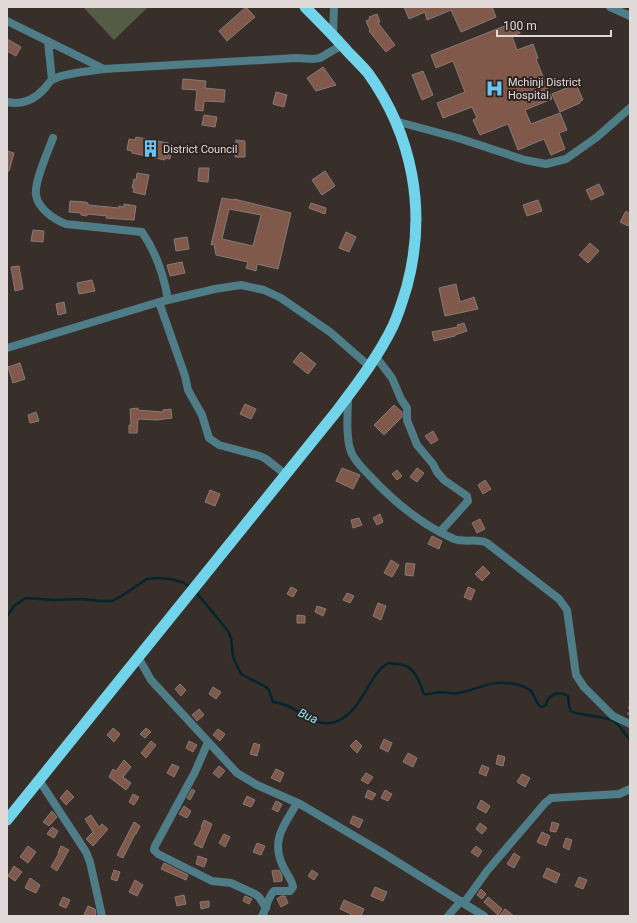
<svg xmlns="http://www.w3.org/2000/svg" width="637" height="923" viewBox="0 0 637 923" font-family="Roboto,sans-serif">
<rect width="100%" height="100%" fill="#382e2a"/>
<path fill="#555c46" d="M83 7H148L114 40Z"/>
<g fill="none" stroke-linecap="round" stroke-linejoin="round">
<path stroke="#002630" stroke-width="2.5" d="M196 592 228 631 231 638 233 657 241 674 266 687 269 690 273 702C277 703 281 703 285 705 303 711 314 728 335 722 363 713 369 671 389 663 391 663 395 664 398 664 414 665 419 680 424 694 430 695 433 693 439 692 445 692 452 694 458 693 481 689 493 678 519 685 522 686 527 688 530 690 536 695 534 704 542 707L546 705C547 695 559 690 568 696 569 701 568 706 571 711 574 715 605 716 613 721 621 725 624 735 630 739
M7 616 15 605 26 598 54 600 83 599 99 601H112L123 595 147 579 158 578 170 579 182 582 190 587"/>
</g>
<path fill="#81594b" stroke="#867a76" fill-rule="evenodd" d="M246 7 255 17 227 41 219 31Z
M404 7H492L496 17 461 32 451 10 427 20 425 12 409 19Z
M377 14 380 22 378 23 395 45 386 52 369 31 370 30 366 21 370 19 369 17Z
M515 22 520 33 512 36 517 50 533 44 538 58 536 59 552 99 525 110 531 124 560 113 567 130 559 133 565 149 551 155 544 139 518 150 508 124 480 135 473 120 477 118 472 107 443 118 437 103 465 92 453 61 436 68 431 55Z
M7 39 21 47 16 56 7 51Z
M323 67 336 85 316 91 307 78Z
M423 71 433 95 422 100 412 75Z
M183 79 206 81 205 88 225 90 224 102 204 101 203 111 195 110 197 90 182 89Z
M576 84 583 100 580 101V103L560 112 552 94Z
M276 92 287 95 284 107 273 104Z
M204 115 217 117 215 127 202 125Z
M136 137 168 143V146L173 147 170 159 165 158V160L132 153V151L127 150 129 139 135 140Z
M236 140 245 141V157H235Z
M7 151 14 153 9 171H7Z
M199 168H209L208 182 198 181Z
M325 171 335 186 322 195 312 180Z
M137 173 149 175 145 195 133 192 134 188H132L134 179 136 180Z
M599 184 604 194 591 200 586 190Z
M222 198 234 200V199L291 213 278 269 257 264 256 271 246 268 248 262 216 255 214 244 211 245ZM229 209 261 215 253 246 222 239Z
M538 200 542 211 527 216 523 205Z
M70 201 85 202 88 203V205L119 208V206L124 207V204L136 206 134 220 106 218 107 216 87 214V216L81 215V213L69 212Z
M311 203 326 208 325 214 309 208Z
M626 211 630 214V221L628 226 620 222Z
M33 230 44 231 43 242 31 241Z
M346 232 356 237 349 252 339 248Z
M187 237 189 249 176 251 174 239Z
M590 243 599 251 588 263 579 255Z
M182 262 185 273 170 276 167 265Z
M19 266 23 289 15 291 11 267Z
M92 280 95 291 79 294 77 283Z
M456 284 460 302 474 297 478 309 445 316 439 288Z
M64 302 66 313 58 315 56 304Z
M464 323 467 331 455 335V336L434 341 432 332 458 327 457 325Z
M301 352 316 364 308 374 293 362Z
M20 363 25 379 13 383 8 367Z
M245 404 256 409 251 419 240 414Z
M394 405 402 412V417L384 435 374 425Z
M138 408V410L163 412V410L171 409 172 418 157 420 138 419 137 433H129V425H131L130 409Z
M36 412 39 421 30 423 28 415Z
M433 431 438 440 431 444 425 436Z
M342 468 360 475 353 489 336 481Z
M417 468 424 473 417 482 410 477Z
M397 470 402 476 397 480 392 474Z
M485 480 491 489 483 494 478 485Z
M210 490 220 494 215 506 205 502Z
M380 514 383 522 377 525 373 518Z
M359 518 362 525 353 528 351 520Z
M480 519 485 529 477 533 472 523Z
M432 536 442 541 439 549 428 544Z
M391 560 399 565 392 577 384 573Z
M406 563 415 564 413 576 405 575Z
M483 566 490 573 482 581 475 574Z
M291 587 297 590 293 597 287 594Z
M468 587 475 590 471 600 464 597Z
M347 593 354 596 350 603 343 600Z
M378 603 386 606 381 620 373 616Z
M317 606 326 609 323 616 315 612Z
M297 615 305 616V623H297Z
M180 684 186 690 181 696 175 689Z
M213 687 221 692 216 699 209 694Z
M199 709 204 715 197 721 192 715Z
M113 728 120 734 114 742 107 735Z
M146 728 151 732 145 738 140 734Z
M218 729 225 734 220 741 213 735Z
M384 739 392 743 388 752 380 748Z
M356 740 362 746 357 753 350 746Z
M151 741 156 745 146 758 141 753Z
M189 741 197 745 193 752 186 748Z
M254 743 260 745 257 756 250 754Z
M408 753 417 758 413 767 403 762Z
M498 755 505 757 503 766 496 764Z
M124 760 131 767 123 777 131 783 126 790 109 777 113 769 116 771Z
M172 764 179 767 174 777 167 773Z
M482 765 489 768 486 776 479 773Z
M219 766 225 771 219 778 213 773Z
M276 769 284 773 280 782 271 778Z
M366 773 373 777 368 784 361 780Z
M522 774 530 778 525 787 517 782Z
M192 789 195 791 190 800 187 798Z
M67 790 74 797 66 805 60 798Z
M368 790 376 794 372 800 365 797Z
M385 790 392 794 388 801 381 798Z
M133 794 139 797 134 805 129 802Z
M247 796 255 800 251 807 243 804Z
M481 800 490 806 486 813 477 808Z
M276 801 282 804 278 812 272 809Z
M184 806 191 811 187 818 179 814Z
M52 811 57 817 49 826 43 822Z
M91 815 99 827 102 824 108 829 93 846 86 839 93 832 85 819Z
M353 816 363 820 359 828 350 823Z
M204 820 212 824 202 848 194 844 202 828 201 827Z
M134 822 140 826 136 834H135L123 858 117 855Z
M552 822 559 824 556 832 550 831Z
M480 823 487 828 482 834 476 829Z
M52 827 58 831 54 838 47 834Z
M542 832 550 836 546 846 537 842Z
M224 834 230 837 225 847 219 843Z
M566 838 572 840 569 850 563 847Z
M257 843 265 846 261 855 253 852Z
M28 846 36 852 28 863 20 857Z
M61 846 69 850 57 871 51 867 59 853H58Z
M476 846 482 851 478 857 471 852Z
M514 853 520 857 514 868 507 864Z
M198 856 207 859 204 867 196 864Z
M164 863 188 875 186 880 161 869Z
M14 866 22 872 15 881 8 876Z
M547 868 560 874 556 883 543 877Z
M114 870 120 872 117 881 111 879Z
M279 870 282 875V881L274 882 272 871Z
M312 870 318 874 314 880 308 876Z
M579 877 587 880 583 889 575 886Z
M30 878 40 885 36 893 25 888Z
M135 880 143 885 137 896 129 892Z
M375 887 387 892 383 901 371 896Z
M481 889 486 894 482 899 477 895Z
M184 895 186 904 177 906 175 897Z
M245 896 252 899 249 904 243 901Z
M281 896H285L288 903 281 907 277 899Z
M63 897 70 900 66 908 59 905Z
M488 897 502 909 498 915 484 902Z
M344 900 364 909 361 916H350L351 914 340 909Z
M209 901V907L201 909 200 902Z
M88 906 95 909 96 913 95 916 84 915Z
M505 909 514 916H499Z"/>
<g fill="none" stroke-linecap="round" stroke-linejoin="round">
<path stroke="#6c6360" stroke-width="1.5" stroke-dasharray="3 3" stroke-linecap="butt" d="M628 715 630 697"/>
<path stroke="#4e7c87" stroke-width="8" d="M610 7 630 16
M7 21 104 69
M333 35 334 7
M48 41 52 80
M7 102C21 105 34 100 44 89 46 87 49 82 52 80 62 73 92 71 104 69L296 58 313 59 320 58 342 45
M395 121 458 138 525 160 546 164 566 159 597 137 630 108
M53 138C48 151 34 182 36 195 38 209 55 220 66 224L142 232C156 252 164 276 168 300
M159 302 185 376 188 390 202 415 209 438 219 445 260 456 266 459 285 474
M7 348 159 302 215 289 241 285 264 290 281 298 330 332 369 366
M376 357 392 378 401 399 407 408V420L417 445 433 464 437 472 444 480 467 496 468 501 440 532
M348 396C348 412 345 439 352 454 356 462 363 469 369 475 393 501 422 525 454 539 465 543 477 538 487 543L559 599 567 610 576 675 584 687 613 716 630 724
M138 657 151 680 237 773 257 785 300 804 378 850 484 916
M208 742 195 772 155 846 154 850 158 854 212 881 231 883 255 894 259 897 266 908
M39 780 86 852 90 862 102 916
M464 903 487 871 545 803 551 798 619 794 630 789
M262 916C267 908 267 898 274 891H290L293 887C292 879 285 872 282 864 271 839 285 824 297 803
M448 916 461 901"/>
<path stroke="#72d4ea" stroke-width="11" d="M7 820 336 412C357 384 378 357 393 326 399 313 403 299 407 286 427 211 413 136 368 73 362 66 355 59 349 53 335 37 320 22 305 7"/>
</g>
<defs>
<symbol id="hospital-bare" viewBox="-9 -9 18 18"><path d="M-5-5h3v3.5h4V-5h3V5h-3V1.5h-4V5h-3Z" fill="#6bc3f2" stroke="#2d2421" stroke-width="2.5" paint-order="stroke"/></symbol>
<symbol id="building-bare" viewBox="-9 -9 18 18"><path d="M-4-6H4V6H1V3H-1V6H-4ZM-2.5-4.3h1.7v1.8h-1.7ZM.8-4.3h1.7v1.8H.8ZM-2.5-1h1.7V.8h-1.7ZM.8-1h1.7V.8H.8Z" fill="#6bc3f2" stroke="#2d2421" stroke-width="2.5" paint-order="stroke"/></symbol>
</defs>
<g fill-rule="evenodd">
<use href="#hospital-bare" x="482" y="76" width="25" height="25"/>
<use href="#building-bare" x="138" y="136" width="25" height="25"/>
</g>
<g text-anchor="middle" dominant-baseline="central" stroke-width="4" stroke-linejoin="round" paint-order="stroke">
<g font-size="11" fill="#e0d9d7" stroke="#2d2421" text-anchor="start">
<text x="508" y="82">Mchinji District<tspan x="508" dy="13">Hospital</tspan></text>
<text x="163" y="149">District Council</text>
</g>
<g font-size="12" font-style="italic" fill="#8fe2fb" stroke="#2d2421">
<text transform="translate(308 716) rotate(25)">Bua</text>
</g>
</g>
<rect width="637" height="923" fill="none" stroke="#e0d9d7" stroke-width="16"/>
<path d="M497 30v6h114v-6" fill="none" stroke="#e0d9d7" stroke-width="2"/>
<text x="503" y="30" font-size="12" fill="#e0d9d7" stroke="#2d2421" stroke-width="3" paint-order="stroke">100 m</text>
</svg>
